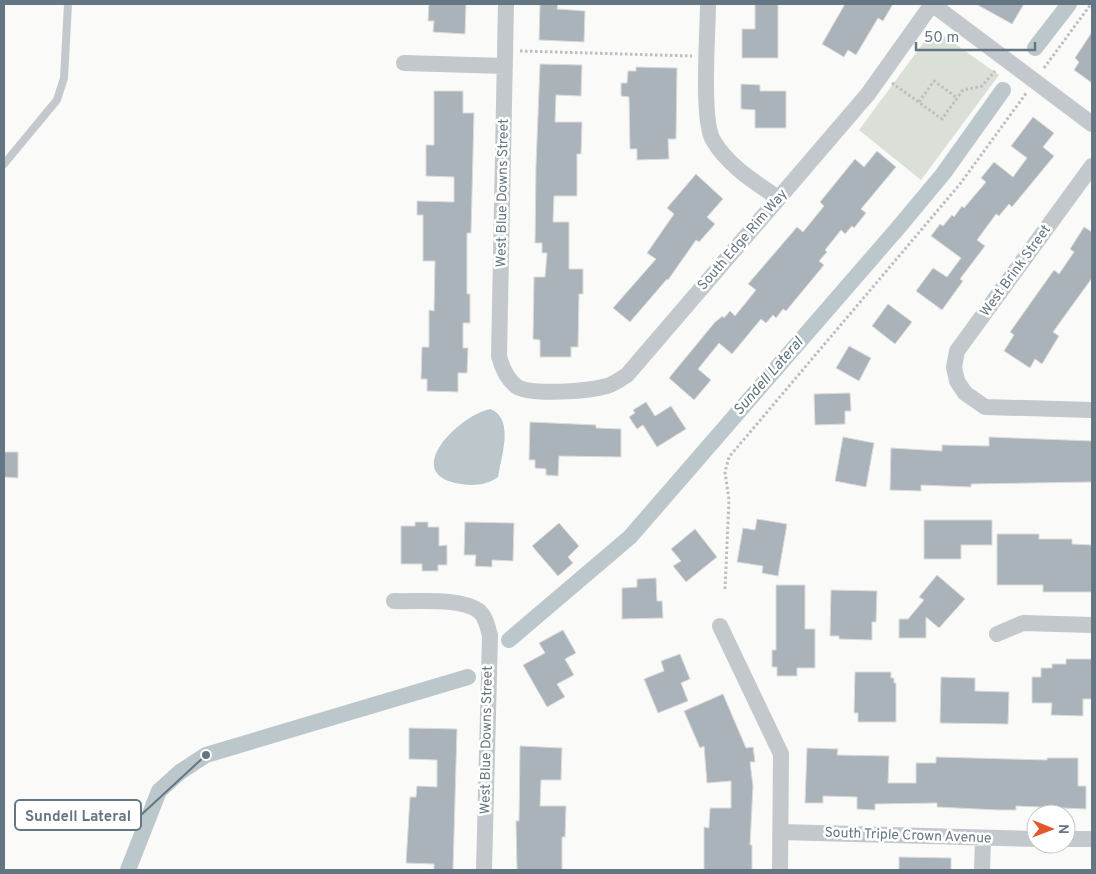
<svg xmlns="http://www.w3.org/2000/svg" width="1096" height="874" viewBox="0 0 1096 874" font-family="Overpass,sans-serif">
<rect width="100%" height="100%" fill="#fafaf8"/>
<path fill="#dadfd7" d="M941 34 999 75 921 180 859 130 924 42 931 36 936 39Z"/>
<path fill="#bbc7cb" d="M490 409C515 418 501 457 498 477 487 485 474 486 461 484 399 475 458 416 490 409Z"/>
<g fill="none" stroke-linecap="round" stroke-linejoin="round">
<path stroke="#bbc7cb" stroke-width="16" d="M1035 48 1069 4
M509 640 630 537 898 228 943 174 1003 90
M128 870 159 791 180 772 206 755 468 677"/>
</g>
<path fill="#aab3b9" stroke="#dcdcda" d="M429 4H466L465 34 433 32 434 21H428Z
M540 4H558L557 9 585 11 584 42 539 40Z
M755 4H778V58H742V29H755Z
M845 4H893L883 21 878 18 856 55 848 50 844 57 822 44Z
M976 4H1024L1012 24Z
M1092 32V83L1074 70 1079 62 1075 58Z
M540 64 582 65 581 96 556 95 555 122H582L581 154H577V196H554L553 222H569V269H583V294H579L578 347H571V357H540V340L533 339 534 277H545L547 253H542V243H535L536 165Z
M636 67 677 68 676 139H668L669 159 637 160V149H630L629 97 621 96V83H627L628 71H636Z
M741 84 760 85V91H786V128H755V110L741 109Z
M434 91H463V113H474L471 233H467V294H470V323H463V348H468L467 373H458V392L427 391V379H421L422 347H429V310L434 311 435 261H423V215H417V201L454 202V177L426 176V145H434Z
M1033 117 1054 133 1043 147 1054 156 1012 207 1009 204 999 216 996 214 977 240 985 246 960 279 963 281 942 310 916 291 933 268 947 277 961 258 931 236 940 224 943 226 952 215 954 217 962 206 964 208 986 182 981 178 994 162 1013 177 1027 158 1011 146Z
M877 151 896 167 861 209 866 213 854 228 852 226 845 234 841 230 825 250 827 252 819 261 824 265 786 311 783 309 776 318 773 315 766 323 761 319 732 354 719 343 698 369 711 380 694 400 669 378 715 322 723 316 724 318 730 311 735 316 756 290 748 284 797 227 803 232 824 206 820 202 855 159 864 167Z
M696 174 723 199 707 217 715 224 699 242 696 240 668 280 667 279 630 322 613 308 656 259 647 253 674 214 667 208Z
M1084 227 1092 232V278L1053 332 1059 336 1042 364 1035 359 1030 368 1004 351 1014 335 1010 332 1054 270 1059 274 1074 252 1070 249Z
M888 304 912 322 895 344 872 326Z
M849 346 871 358 859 381 836 368Z
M850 393 851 411H845V424L815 425 814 394Z
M646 402 655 416 671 406 686 429 657 447 643 425 637 429 629 417 635 413 633 410Z
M530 422 596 425V428L621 429V457L559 456 558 476 546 475V469L535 468V460H529Z
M843 437 874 443 866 487 835 481Z
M989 437 1092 441V482L971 484V487L921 485V491L890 490 891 448 942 451V445L989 446Z
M4 452H18V478L4 477Z
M757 519 787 524 778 576 762 573 763 566 737 562 743 528 755 530Z
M924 520H992V545H961V559H924Z
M415 522H428V527H439V546L447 545V565H438V571H422V564H401V526H415Z
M465 522 514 523 513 561 492 560V567L475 566 476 555H464Z
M559 523 579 546 568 557 573 563 558 576 532 546Z
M695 529 717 557 686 582 673 566 681 561 671 549Z
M997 534H1039V539H1072V544L1092 545V592H1043V585H997Z
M937 575 965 599 939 628 926 617V638H899V619H908L924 600 919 597Z
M656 578 657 601H662L663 618 622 619V588L637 587V579Z
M776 585H805V629H815V668H797V676H777V667H772V650H776Z
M831 590 877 591 876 622H872V640L839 639V636H830Z
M563 630 576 653 565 659 574 675 557 684 565 697 547 707 523 665 545 653 539 643Z
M680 654 690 679 681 683 688 701 658 713 644 679 664 671 661 661Z
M1066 659H1092V699H1083V716L1051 715 1052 703H1032V677H1041V668H1052V664H1066Z
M855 672H891V678H894V683H896V722H858V713H854Z
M941 677 975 678V691L1009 692 1008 724 940 723Z
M723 694 746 748 753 747 755 762H750L753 786 750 845H752V870H704V827L709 828 710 808H731V781L707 783 704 746 700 748 684 711Z
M409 728 457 729 453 870H434V864L406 863 410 797H416L417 786 437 787V760L409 759Z
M520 746 562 748 561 780H541L540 806H566L565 837H562V870H517L516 821H519Z
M807 748 838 749 837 755 889 756 888 783H916V763H936V757L1047 760V758H1078V786H1086V809L1016 806V810H998L937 807V803L875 804V810L857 809V797L823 796V803H805Z
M899 857 951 858V870H899Z"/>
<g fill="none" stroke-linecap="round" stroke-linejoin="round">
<path stroke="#bbbfc2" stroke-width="3" stroke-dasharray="2.5 2.5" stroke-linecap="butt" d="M520 51 692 56
M1044 68 1091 4
M892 83 942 119 963 90 982 86 995 71
M919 102 934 81 956 97
M725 589 729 500 725 472 729 457 960 184 1027 92"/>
<path stroke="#c3c8cc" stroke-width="8" d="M4 164 57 100 64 78 68 4"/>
<path stroke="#c3c8cc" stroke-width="16" d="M506 4 499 356C502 368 506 378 516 386 530 396 589 391 607 386 614 384 621 379 627 375L868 94 932 4
M708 4C708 31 701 120 713 140 728 166 755 182 778 198
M932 4 1092 124
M404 63 505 66
M1092 166 957 351 954 367 957 381 965 393 985 407 1092 410
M394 601C417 602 460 597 479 611 486 617 488 628 490 636L484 870
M720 626 781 754 780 870
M997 634 1023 623 1092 625
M781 832 1036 839
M1066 839H1092
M982 870 983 839"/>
</g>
<g text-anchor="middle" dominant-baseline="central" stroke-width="5" stroke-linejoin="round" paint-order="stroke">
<g font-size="14" fill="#657683" stroke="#fff">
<text transform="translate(503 193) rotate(-89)">West Blue Downs Street</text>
<text transform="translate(743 240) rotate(-49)">South Edge Rim Way</text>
<text transform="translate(1016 271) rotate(-54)">West Brink Street</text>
<text transform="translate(487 740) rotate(-89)">West Blue Downs Street</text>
<text transform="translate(908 836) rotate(2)">South Triple Crown Avenue</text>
</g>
<g font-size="15" font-style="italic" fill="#60757c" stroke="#fff">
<text transform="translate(769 377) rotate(-49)">Sundell Lateral</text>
</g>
</g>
<path fill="none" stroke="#657683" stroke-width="2" d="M206 755L141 815"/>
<circle fill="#657683" stroke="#fff" stroke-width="2" cx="206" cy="755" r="5"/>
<rect fill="#fff" stroke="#657683" stroke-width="2" x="15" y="800" width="126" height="30" rx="5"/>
<g font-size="15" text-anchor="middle" font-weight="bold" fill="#657683">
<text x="78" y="821">Sundell Lateral</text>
</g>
<rect width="1096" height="874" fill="none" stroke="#657683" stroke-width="10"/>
<g transform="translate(1051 829) rotate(91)"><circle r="24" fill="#ffffff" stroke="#c1c8cd"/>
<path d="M0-4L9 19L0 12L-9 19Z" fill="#e4572e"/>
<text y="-8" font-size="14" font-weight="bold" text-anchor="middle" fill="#657683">N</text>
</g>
<path d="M916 42v8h119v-8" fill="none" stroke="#657683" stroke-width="2.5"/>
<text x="924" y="42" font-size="15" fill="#657683" stroke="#ffffff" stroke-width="4" paint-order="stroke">50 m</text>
</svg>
